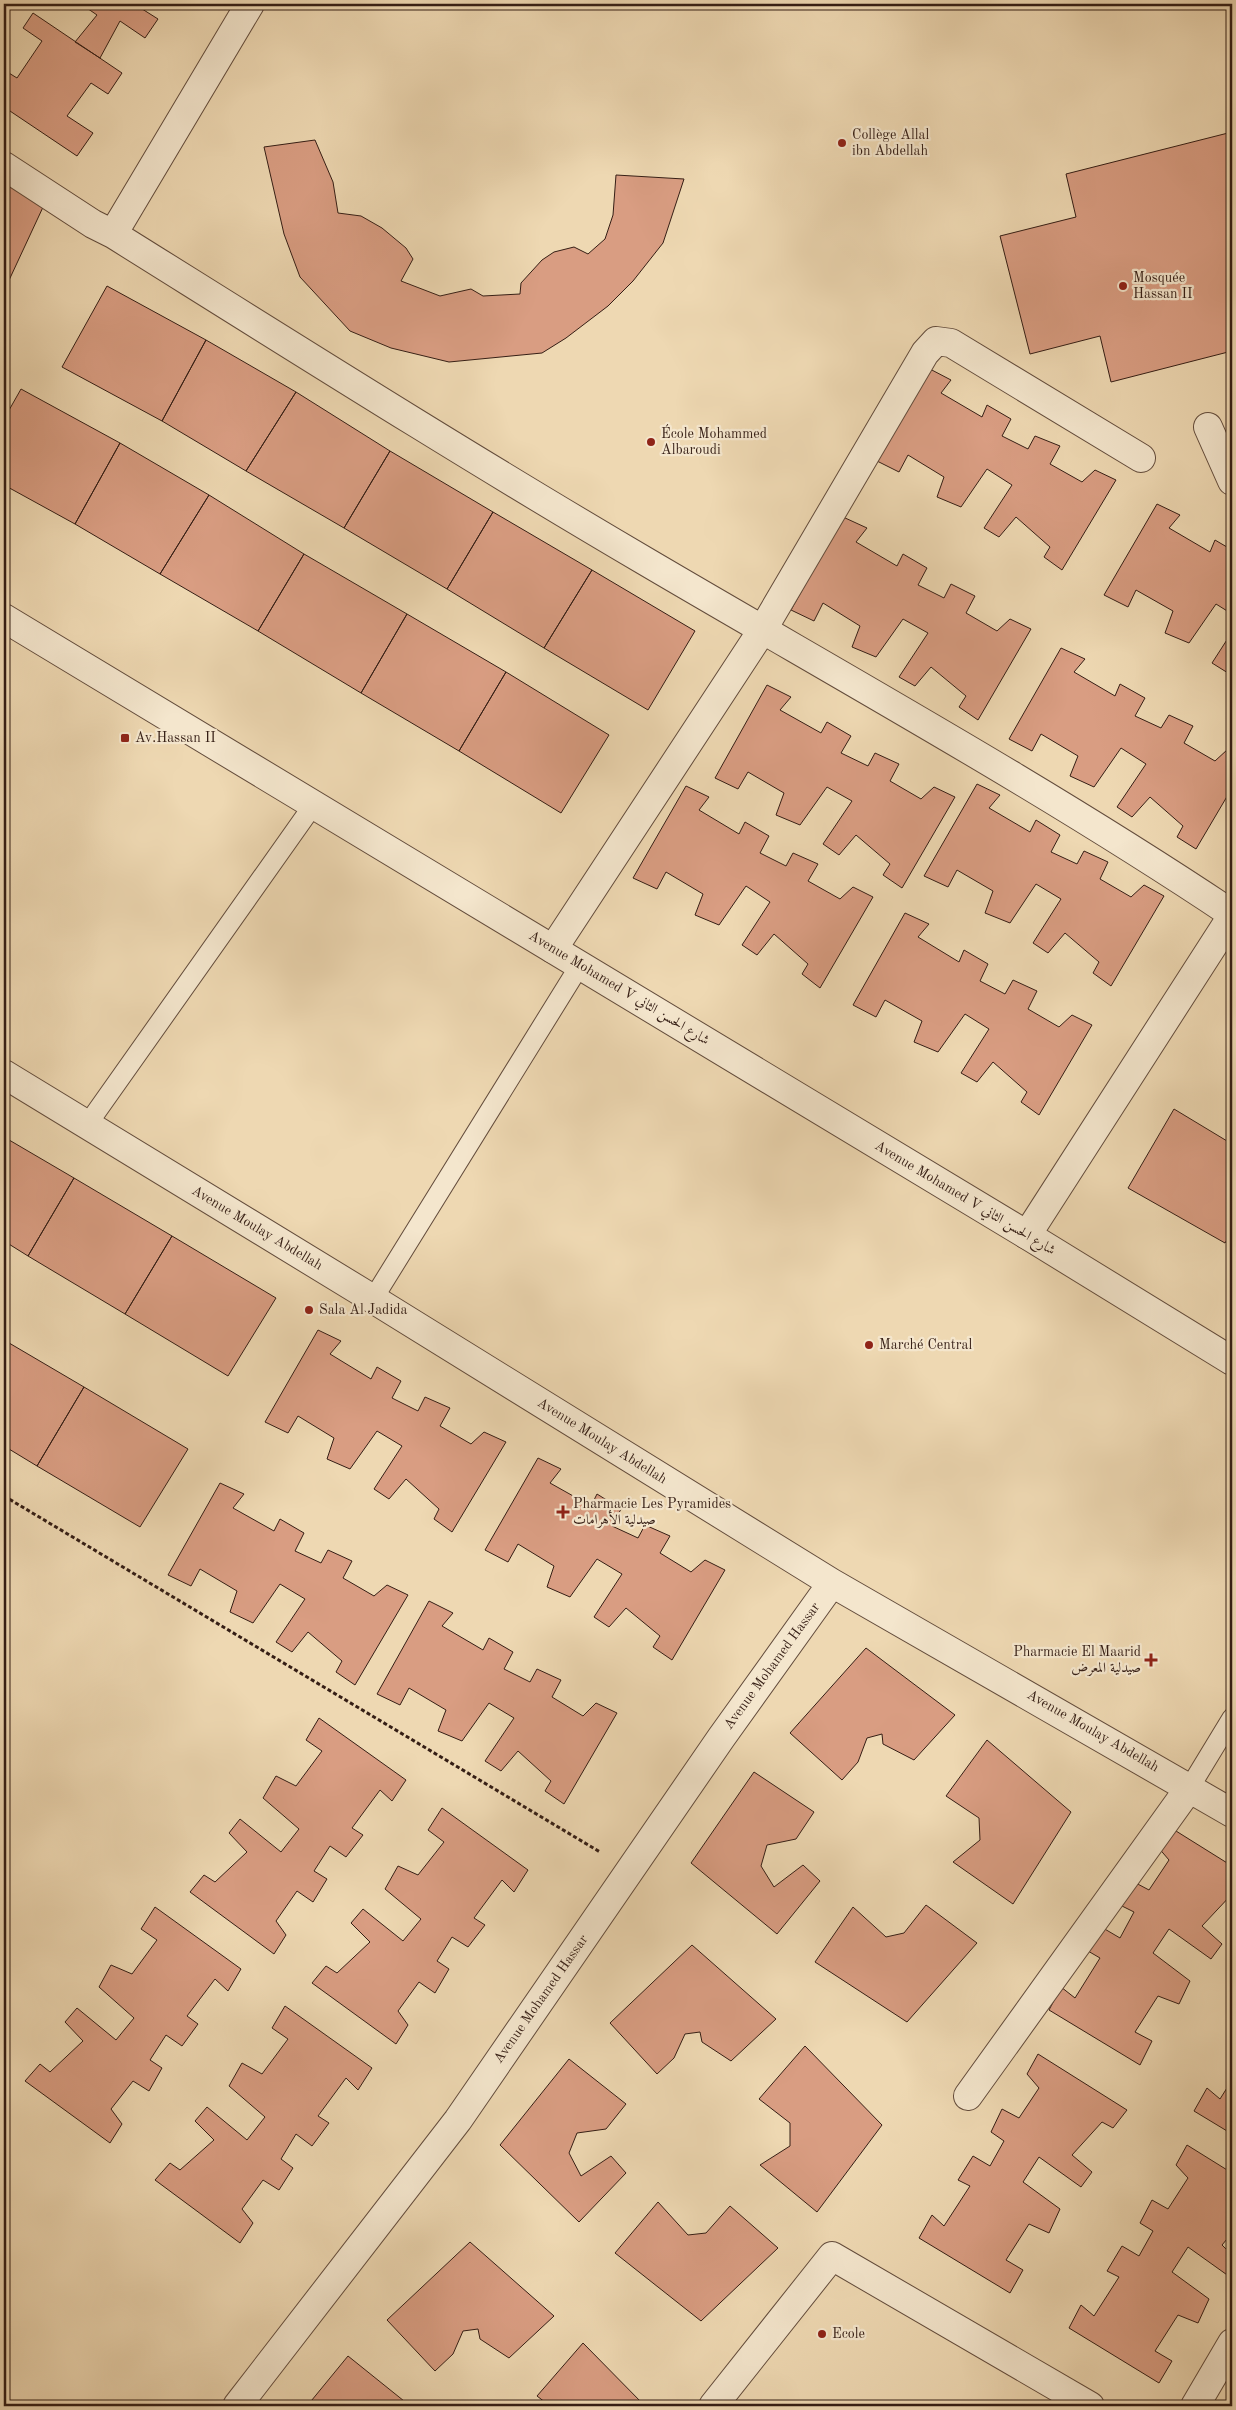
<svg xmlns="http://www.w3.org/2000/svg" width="1236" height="2410" viewBox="0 0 1236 2410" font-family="'Old Standard TT',Amiri,serif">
<rect width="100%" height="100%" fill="#eed8b2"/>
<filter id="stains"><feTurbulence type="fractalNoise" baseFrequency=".004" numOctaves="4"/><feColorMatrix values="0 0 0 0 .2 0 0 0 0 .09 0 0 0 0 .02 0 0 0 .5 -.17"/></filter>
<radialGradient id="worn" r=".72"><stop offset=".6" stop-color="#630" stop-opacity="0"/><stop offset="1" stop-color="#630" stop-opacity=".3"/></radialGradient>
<path fill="#d99d82" stroke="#351e15" d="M81 4H141L139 7 158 19 145 38 120 21 100 58 75 42 97 15Z
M33 13 122 73 108 94 91 83 67 116 93 133 77 156 4 107V70L17 78 42 41 23 28Z
M1232 132V351L1111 382 1100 336 1030 354 1000 236 1076 217 1066 174Z
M315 140 333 182 338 213 361 216 382 228 406 248 413 259 401 281 440 296 471 289 483 296 520 294 521 283 542 260 554 252 574 247 588 254 605 239 613 215 616 175 684 179 663 243 633 281 608 306 566 338 542 353 449 362 391 348 350 331 300 277 284 234 264 147Z
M4 178 44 205 4 291Z
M107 286 206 340 162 421 62 367Z
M206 340 296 392 246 471 162 421Z
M928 368 951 380 941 393 982 417 987 405 1011 419 1002 436 1028 449 1035 436 1060 446 1050 464 1082 482 1095 470 1116 480 1062 570 1044 557 1050 547 1016 517 999 537 984 528 1012 485 987 469 961 507 937 497 944 477 908 455 899 472 875 460Z
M21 389 120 443 75 524 4 485V419Z
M296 392 390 451 344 528 246 471Z
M120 443 209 495 160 574 75 524Z
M390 451 493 512 447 589 344 528Z
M209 495 304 554 258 631 160 574Z
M1157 504 1180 515 1169 528 1210 552 1215 540 1232 550V614L1216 604 1189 643 1165 633 1173 611 1136 590 1128 607 1104 595Z
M493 512 592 570 544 648 447 589Z
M843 517 867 528 856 542 897 566 903 554 927 568 918 585 944 598 951 584 975 596 966 613 997 631 1010 619 1031 629 978 720 959 707 966 696 931 667 915 686 899 677 928 633 903 619 876 657 852 647 860 626 823 603 814 621 791 610Z
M304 554 407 614 361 693 258 631Z
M592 570 695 631 648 710 544 648Z
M407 614 506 672 459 751 361 693Z
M1232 632V667L1228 673 1212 663Z
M1061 648 1085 659 1074 672 1115 696 1120 684 1145 698 1135 716 1161 728 1169 715 1193 726 1184 743 1215 761 1228 749 1232 751V788L1196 849 1177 837 1183 826 1150 797 1132 817 1117 807 1146 764 1121 748 1094 787 1070 776 1078 756 1041 734 1032 751 1009 739Z
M506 672 609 735 561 813 459 751Z
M767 685 791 697 780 710 821 733 827 722 851 736 841 753 868 766 875 753 899 764 890 781 921 799 934 787 955 797 902 888 883 875 890 864 856 835 839 855 823 844 852 801 827 787 800 825 776 815 784 793 748 772 738 789 715 778Z
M977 784 1000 795 989 808 1030 832 1036 820 1060 835 1051 852 1077 864 1084 851 1108 862 1100 879 1131 897 1144 885 1164 896 1111 986 1093 973 1099 962 1065 933 1048 953 1033 943 1061 899 1036 884 1010 923 985 913 993 891 957 870 948 887 924 876Z
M686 786 709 797 699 810 739 834 745 822 769 836 760 853 786 866 793 853 818 864 808 881 840 899 853 887 873 897 820 988 802 974 808 964 774 934 757 955 742 945 770 902 746 886 719 925 695 915 703 894 666 872 657 889 633 878Z
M905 913 929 924 918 937 959 962 964 950 988 964 980 981 1005 994 1013 980 1037 991 1028 1009 1059 1027 1072 1015 1092 1025 1039 1115 1021 1102 1027 1092 993 1062 977 1082 961 1073 989 1029 965 1014 938 1052 914 1042 922 1021 885 1000 876 1017 853 1005Z
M1174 1109 1232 1144V1231L1225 1243 1128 1188Z
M4 1137 74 1178 28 1256 4 1241Z
M74 1178 172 1236 125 1314 28 1256Z
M172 1236 276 1298 228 1376 125 1314Z
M318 1330 341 1341 330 1354 371 1379 377 1367 401 1381 392 1398 418 1411 425 1397 450 1408 440 1426 471 1444 484 1432 506 1442 452 1532 434 1519 439 1509 406 1479 389 1499 374 1489 402 1446 377 1431 350 1469 327 1459 334 1438 298 1416 288 1433 265 1422Z
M4 1340 84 1387 37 1466 4 1446Z
M84 1387 188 1449 140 1527 37 1466Z
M538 1458 561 1469 550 1483 591 1506 597 1494 621 1509 612 1526 638 1538 645 1525 670 1536 660 1553 691 1572 705 1560 725 1570 672 1660 653 1647 660 1636 626 1608 609 1627 594 1617 622 1574 597 1559 570 1597 547 1587 554 1566 518 1544 508 1562 485 1550Z
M220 1483 244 1494 233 1508 274 1531 280 1519 304 1533 295 1551 321 1563 328 1550 352 1561 343 1578 374 1596 387 1585 408 1595 355 1685 336 1672 342 1661 308 1632 292 1652 276 1642 305 1599 280 1584 253 1623 230 1612 237 1591 200 1569 191 1586 168 1575Z
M429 1601 453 1613 442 1626 483 1650 489 1638 513 1652 504 1669 530 1682 537 1669 561 1680 552 1697 583 1716 596 1703 617 1713 564 1804 545 1791 551 1781 518 1751 501 1771 485 1761 514 1718 489 1703 462 1741 438 1731 446 1710 409 1688 400 1705 377 1694Z
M866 1648 955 1715 914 1760 883 1744 882 1734 867 1738 858 1762 842 1780 790 1733Z
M319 1718 406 1780 392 1801 380 1790 352 1828 363 1835 346 1857 330 1846 314 1871 327 1879 313 1902 297 1891 276 1921 286 1935 274 1954 190 1892 204 1875 215 1882 247 1852 229 1833 240 1819 281 1852 299 1829 263 1798 276 1776 296 1786 322 1751 306 1740Z
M987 1740 1071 1812 1013 1904 953 1862 980 1840 979 1818 946 1796Z
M754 1772 814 1812 796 1839 767 1845 761 1866 774 1887 803 1865 820 1881 777 1934 691 1863Z
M442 1808 528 1870 514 1892 502 1880 474 1918 485 1925 468 1947 452 1937 437 1961 449 1969 435 1993 419 1982 398 2011 408 2025 396 2044 312 1983 326 1966 337 1973 370 1942 351 1923 363 1909 403 1941 421 1919 385 1889 398 1866 418 1875 444 1842 428 1830Z
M1168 1826 1232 1866V1894L1202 1926 1222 1944 1211 1959 1169 1929 1153 1953 1190 1981 1179 2004 1158 1996 1135 2032 1152 2041 1140 2065 1049 2010 1061 1987 1075 1998 1100 1958 1088 1951 1103 1928 1120 1938 1134 1912 1120 1905 1132 1881 1149 1890 1169 1860 1157 1846Z
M926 1905 977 1943 907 2022 815 1962 853 1907 886 1937 904 1933Z
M155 1907 241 1969 228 1991 215 1979 187 2016 198 2024 182 2046 166 2035 150 2060 162 2068 149 2091 133 2081 111 2109 122 2124 110 2143 25 2081 40 2064 50 2072 83 2041 65 2022 77 2008 116 2040 134 2018 99 1987 111 1965 132 1974 157 1940 141 1929Z
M692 1945 776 2019 731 2061 702 2042 700 2032 685 2034 674 2058 657 2074 610 2023Z
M285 2006 372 2068 358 2090 346 2078 318 2116 329 2123 312 2146 296 2134 281 2159 293 2168 279 2190 263 2180 242 2209 253 2223 240 2243 155 2180 170 2163 180 2170 214 2140 195 2121 207 2107 247 2140 265 2117 229 2086 242 2063 262 2074 288 2039 272 2028Z
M805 2046 882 2125 817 2212 760 2165 790 2146V2123L759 2099Z
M1038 2054 1127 2110 1113 2128 1102 2122 1072 2155 1092 2172 1081 2187 1039 2157 1023 2182 1060 2209 1049 2233 1029 2224 1006 2260 1023 2270 1010 2293 919 2238 932 2215 944 2226 970 2186 958 2180 973 2156 990 2166 1004 2141 991 2132 1002 2109 1019 2118 1039 2088 1027 2074Z
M569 2059 626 2104 606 2129 577 2133 569 2153 581 2176 611 2156 626 2173 579 2222 500 2145Z
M1232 2080V2134L1194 2111 1207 2088 1220 2099Z
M1187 2145 1232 2173V2233L1222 2245 1232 2255V2275L1230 2277 1188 2247 1172 2272 1209 2299 1198 2323 1178 2315 1155 2351 1172 2361 1159 2383 1069 2328 1081 2305 1094 2316 1119 2277 1107 2271 1122 2246 1139 2256 1153 2231 1140 2223 1152 2200 1168 2209 1188 2178 1176 2165Z
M658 2202 688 2235 706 2233 730 2206 778 2248 701 2321 615 2253Z
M470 2242 554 2316 509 2358 480 2339 478 2329 463 2331 453 2354 435 2371 387 2320Z
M583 2343 645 2406H550L537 2396Z
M348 2356 404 2401 400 2406H307Z"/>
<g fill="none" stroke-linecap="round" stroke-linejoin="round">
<defs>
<path id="service" d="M87 1125 314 804
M373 1299 580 965
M1190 1787 1232 1718"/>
<path id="minor" d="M4 166 93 224 113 234C289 344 466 456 645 561 842 677 1042 787 1232 914
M113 234 250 4
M1208 427 1232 481
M553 949 763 629 925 353 936 341 951 343 1141 458
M4 1074 373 1299 832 1583 1232 1813
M1027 1235 1232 916
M968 2096 1190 1787
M237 2406 458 2120 721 1738 832 1583
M713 2406 832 2256 1090 2406
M1195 2406 1232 2343"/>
<path id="tertiary" d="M4 618 1027 1235 1232 1361"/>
</defs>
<use href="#service" stroke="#634c3c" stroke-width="21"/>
<use href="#minor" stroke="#634c3c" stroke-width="30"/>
<use href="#tertiary" stroke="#634c3c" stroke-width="30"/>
<path stroke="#351e15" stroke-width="3" stroke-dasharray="4 2.5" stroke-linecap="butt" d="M4 1496 600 1852"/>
<use href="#service" stroke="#f4e6cd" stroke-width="19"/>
<use href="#minor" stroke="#f4e6cd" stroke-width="28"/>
<use href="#tertiary" stroke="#f4e6cd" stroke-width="28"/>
</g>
<g fill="#8f2418" stroke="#f4e6cd" stroke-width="2">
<circle cx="842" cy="143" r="5"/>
<circle cx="1123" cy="286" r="5"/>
<circle cx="651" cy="442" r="5"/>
<rect x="120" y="733" width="10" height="10" rx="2.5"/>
<circle cx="309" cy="1310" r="5"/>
<circle cx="869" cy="1345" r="5"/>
<path d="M560.5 1504.5h5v5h5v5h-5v5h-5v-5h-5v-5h5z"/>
<path d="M1148.5 1652.5h5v5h5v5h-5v5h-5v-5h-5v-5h5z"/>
<circle cx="822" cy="2334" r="5"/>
</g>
<g text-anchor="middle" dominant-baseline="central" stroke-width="4.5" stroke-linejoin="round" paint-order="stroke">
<g font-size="14" fill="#351e15" stroke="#f4e6cd" text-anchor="start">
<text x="852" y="135">Collège Allal<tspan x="852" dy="16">ibn Abdellah</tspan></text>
<text x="1133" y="278">Mosquée<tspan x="1133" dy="16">Hassan II</tspan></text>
<text x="661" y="434">École Mohammed<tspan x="661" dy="16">Albaroudi</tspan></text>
<text x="135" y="738">Av.Hassan II</text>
<text x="319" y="1310">Sala Al Jadida</text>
<text x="879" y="1345">Marché Central</text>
<text x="573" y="1504">Pharmacie Les Pyramides<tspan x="573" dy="16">صيدلية الأهرامات</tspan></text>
<text x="1141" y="1652" text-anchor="end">Pharmacie El Maarid<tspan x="1141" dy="16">صيدلية المعرض</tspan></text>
<text x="832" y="2334">Ecole</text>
</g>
<g font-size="14" fill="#351e15" stroke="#f4e6cd">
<text transform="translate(619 988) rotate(31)">Avenue Mohamed V شارع الحسن الثاني</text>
<text transform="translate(965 1198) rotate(31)">Avenue Mohamed V شارع الحسن الثاني</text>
<text transform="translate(257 1228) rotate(31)">Avenue Moulay Abdellah</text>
<text transform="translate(602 1441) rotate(32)">Avenue Moulay Abdellah</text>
<text transform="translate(772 1666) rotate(-54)">Avenue Mohamed Hassar</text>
<text transform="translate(1093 1731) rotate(30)">Avenue Moulay Abdellah</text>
<text transform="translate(541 1999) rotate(-55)">Avenue Mohamed Hassar</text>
</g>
</g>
<rect width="1236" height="2410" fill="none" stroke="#eed8b2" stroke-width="20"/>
<rect x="5" y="5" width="1226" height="2400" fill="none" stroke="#351e15" stroke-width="2.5"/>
<rect x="10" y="10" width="1216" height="2390" fill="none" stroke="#351e15"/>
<rect width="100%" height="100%" filter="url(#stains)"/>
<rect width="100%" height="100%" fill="url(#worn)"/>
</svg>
